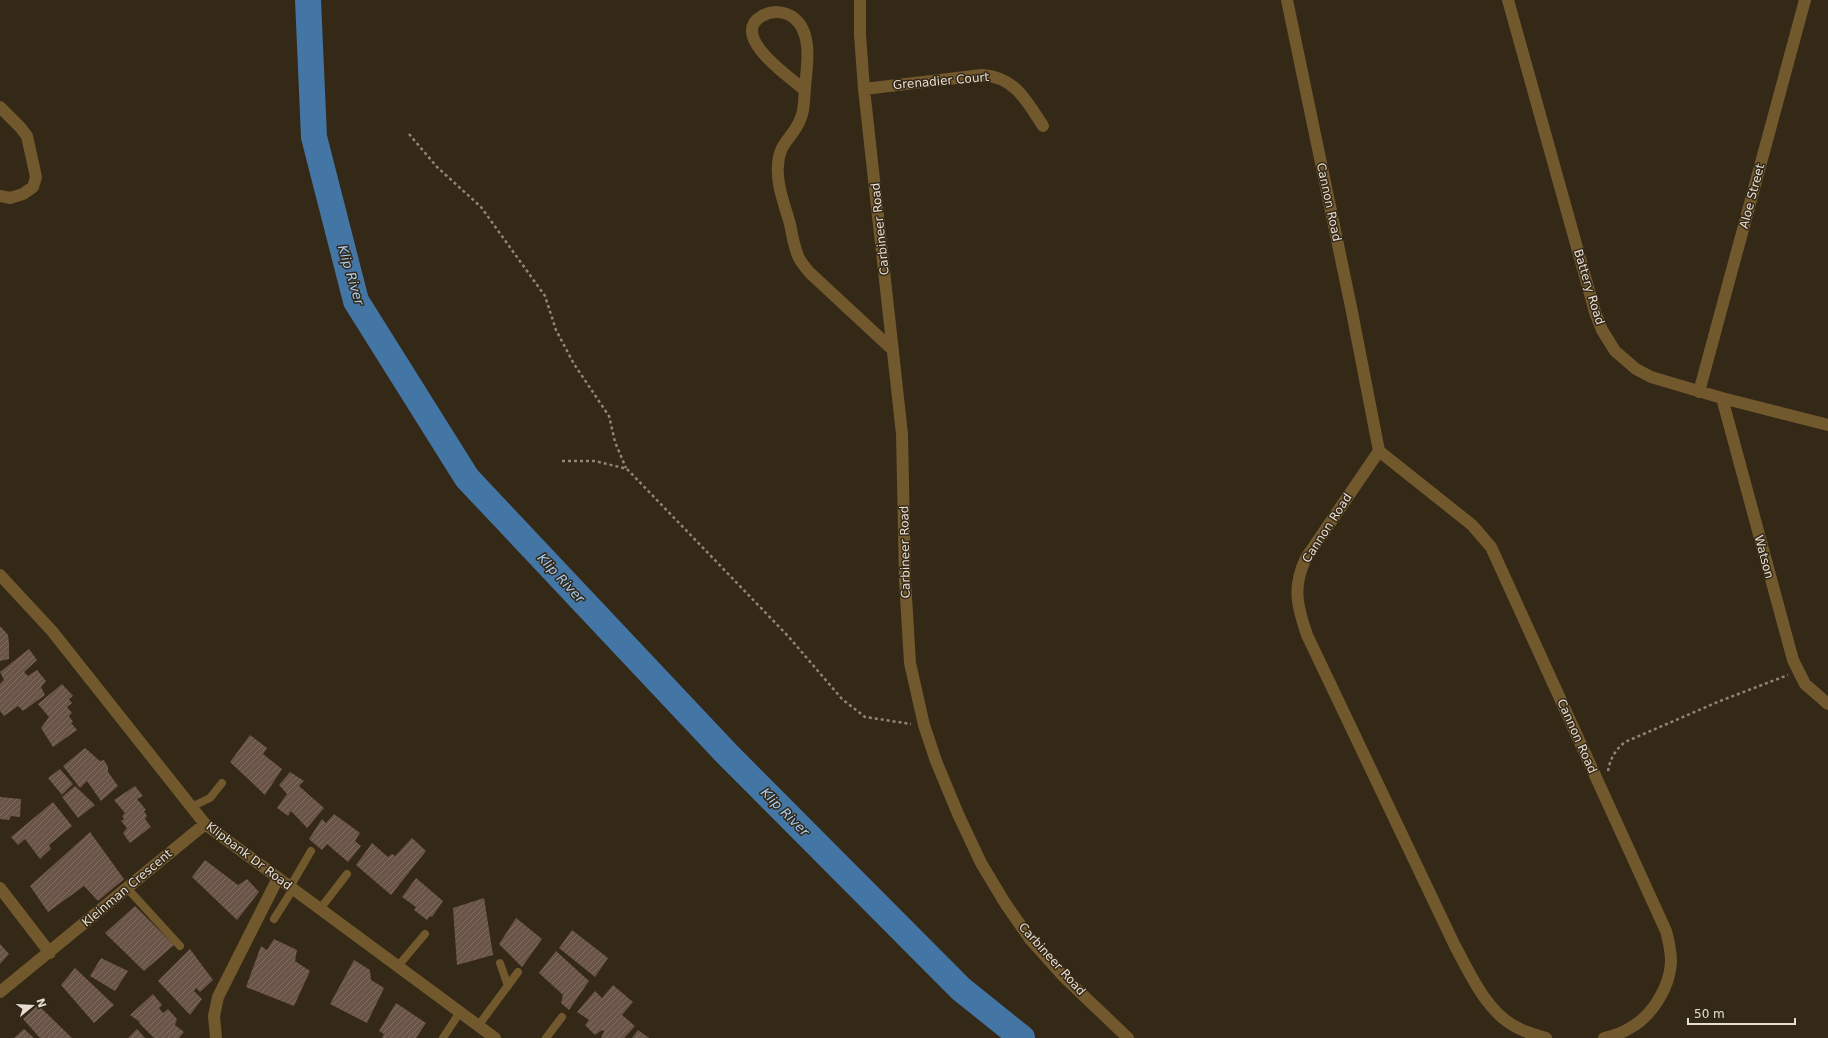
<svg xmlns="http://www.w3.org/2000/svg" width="1828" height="1038" viewBox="0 0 1828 1038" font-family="'DejaVu Sans',sans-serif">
<defs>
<pattern id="building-hatch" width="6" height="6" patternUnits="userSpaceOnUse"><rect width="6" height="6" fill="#6a5448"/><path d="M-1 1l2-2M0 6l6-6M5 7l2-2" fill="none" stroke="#7f6c62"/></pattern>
</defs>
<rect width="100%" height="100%" fill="#342816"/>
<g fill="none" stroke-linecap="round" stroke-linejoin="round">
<path stroke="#4375a5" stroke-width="26" d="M308 0 314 137 356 301 467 478 727 754 961 989 1022 1038"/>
</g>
<path fill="url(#building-hatch)" d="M0 626 8 635 9 643V659L0 661Z
M29 649 37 660 24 672 28 676 37 670 46 681 41 687 45 695 23 711 18 706 4 716 0 711V684L4 680 0 672Z
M62 684 73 696 69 699 72 703 67 707 72 713 69 716 73 722 71 723 77 730 53 747 41 728 49 717 38 704Z
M250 735 267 748 263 754 282 769 265 795 230 762Z
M85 748 100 761 104 760 108 767V772L118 786 101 801 87 781 80 788 63 766Z
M60 769 73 784 62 795 48 778Z
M290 772 304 781 299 786 324 808 307 828 291 811 288 816 277 808 287 794 279 785Z
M75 786 95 805 78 818 62 797Z
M135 786 143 796 137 799 146 810 144 811 147 816 145 819 151 827 130 843 123 833 127 828 121 821 124 819 122 816 125 813 114 800Z
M0 797 21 799 20 817 11 816 9 820 0 819Z
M53 802 72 826 49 845 51 849 40 859 25 839 18 845 11 837Z
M334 814 360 833 355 841 361 846 348 862 327 844 322 850 309 839 322 819 326 823Z
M90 832 124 879 98 901 84 886 48 912 30 886Z
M412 838 426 851 391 895 356 865 372 843 388 857 392 854 395 856Z
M205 860 238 885 247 879 259 892 237 920 192 877Z
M416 878 443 901 432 917 430 916 427 920 414 910 416 907 402 897Z
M484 898 493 955 457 965 453 908Z
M135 906 174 945 144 971 105 933Z
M516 918 542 939 522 967 499 944Z
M572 930 608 958 595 977 559 948Z
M274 939 297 950 295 961 310 971 294 1006 246 987 261 946 267 950Z
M0 944 9 954 0 964Z
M190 949 213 980 200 992 196 988 194 991 202 999 190 1015 158 981Z
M556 951 589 981 569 1010 561 1003 563 995 539 973Z
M101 958 128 971 115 991 90 976Z
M354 960 370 970 371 980 384 988 367 1023 330 1004Z
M75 968 114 1005 94 1023 61 985Z
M613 985 633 1002 622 1015 635 1026 624 1038H601L604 1031 602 1030 595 1035 585 1025 589 1020 577 1012 595 991 602 998Z
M153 994 162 1005 159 1008 163 1013 168 1009 177 1019 175 1025 184 1032 179 1038H154L139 1023 140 1022 130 1015Z
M396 1003 426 1023 416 1038H382L384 1034 379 1031Z
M38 1005 72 1038H40L23 1019Z
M24 1029 34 1038H14Z
M137 1029 145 1038H128Z
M638 1030 649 1038H632Z"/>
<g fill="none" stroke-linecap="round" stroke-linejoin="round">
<path stroke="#908678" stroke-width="2.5" stroke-dasharray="3 3" stroke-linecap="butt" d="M409 134 437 167 481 207 545 296 556 330 574 364 609 416 615 442 626 468
M562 461H595L627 469 788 636 842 699 865 717 911 724
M1608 771C1610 759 1615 750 1625 742L1720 701 1788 675"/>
<path stroke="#71582d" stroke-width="8" d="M191 807 210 798 222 783
M290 887 311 851
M127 888 180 946
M320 909 347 874
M274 919 293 889
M500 963 508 986
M398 966 425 934
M478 1026 518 972
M443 1038 460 1012
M546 1038 562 1017"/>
<path stroke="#71582d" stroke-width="12" d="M860 0V35L864 89 902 434 905 580 910 663 924 725 936 761 958 814 981 863 1005 903 1030 939 1064 977 1128 1038
M1287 0 1351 307 1379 451 1472 525 1491 547 1666 931C1669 942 1671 951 1671 962 1670 987 1652 1016 1630 1028 1622 1033 1613 1036 1604 1038
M1508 0 1595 312 1602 330 1615 351 1636 369 1651 377 1722 398 1828 425
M864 89 982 75C1015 77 1026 100 1043 126
M805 90C790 78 728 35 762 16 772 10 785 11 794 18 813 33 807 66 805 87 804 98 805 110 800 120 793 138 779 142 778 165 776 184 785 206 790 224 792 235 794 246 798 256 801 263 806 268 810 273L893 350
M0 107 20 127 27 136 36 177 33 187 23 194 10 198 0 196
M1699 392 1805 0
M1722 398 1793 660 1805 684 1828 704
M1379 451 1306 558C1292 587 1297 606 1307 635L1455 946C1471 975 1487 1014 1520 1029 1528 1033 1537 1035 1546 1038
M0 575 52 631 205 824 495 1038
M0 888 50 953
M0 992 205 824
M216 1038 214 1016 218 997 278 878"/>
</g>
<g text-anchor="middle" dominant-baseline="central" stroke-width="3" stroke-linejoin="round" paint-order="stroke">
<g font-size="12" fill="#e6ded3" stroke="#342816">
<text transform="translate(941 81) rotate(-5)">Grenadier Court</text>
<text transform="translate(1752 196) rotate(-75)">Aloe Street</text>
<text transform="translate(1329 202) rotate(78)">Cannon Road</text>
<text transform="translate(880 229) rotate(-96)">Carbineer Road</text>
<text transform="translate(1589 287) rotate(73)">Battery Road</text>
<text transform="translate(1327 528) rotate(-57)">Cannon Road</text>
<text transform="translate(905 552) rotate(-91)">Carbineer Road</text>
<text transform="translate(1764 557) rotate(75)">Watson</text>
<text transform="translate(1577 736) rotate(66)">Cannon Road</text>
<text transform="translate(249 856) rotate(37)">Klipbank Dr Road</text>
<text transform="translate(127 888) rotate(-40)">Kleinman Crescent</text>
<text transform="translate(1052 959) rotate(48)">Carbineer Road</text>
</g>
<g font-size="13" font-style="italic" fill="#a3cdf6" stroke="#342816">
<text transform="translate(351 275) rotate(73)">Klip River</text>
<text transform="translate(561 578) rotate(47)">Klip River</text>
<text transform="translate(785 812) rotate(45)">Klip River</text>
</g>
</g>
<g transform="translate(32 1006) rotate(72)" stroke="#342816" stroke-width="3" paint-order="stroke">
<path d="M0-3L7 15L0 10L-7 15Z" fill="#e6ded3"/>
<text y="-6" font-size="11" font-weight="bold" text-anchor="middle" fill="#e6ded3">N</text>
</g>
<path d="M1688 1018v6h107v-6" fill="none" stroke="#e6ded3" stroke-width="2"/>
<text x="1694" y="1018" font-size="12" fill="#e6ded3" stroke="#342816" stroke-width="3" paint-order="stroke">50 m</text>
</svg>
